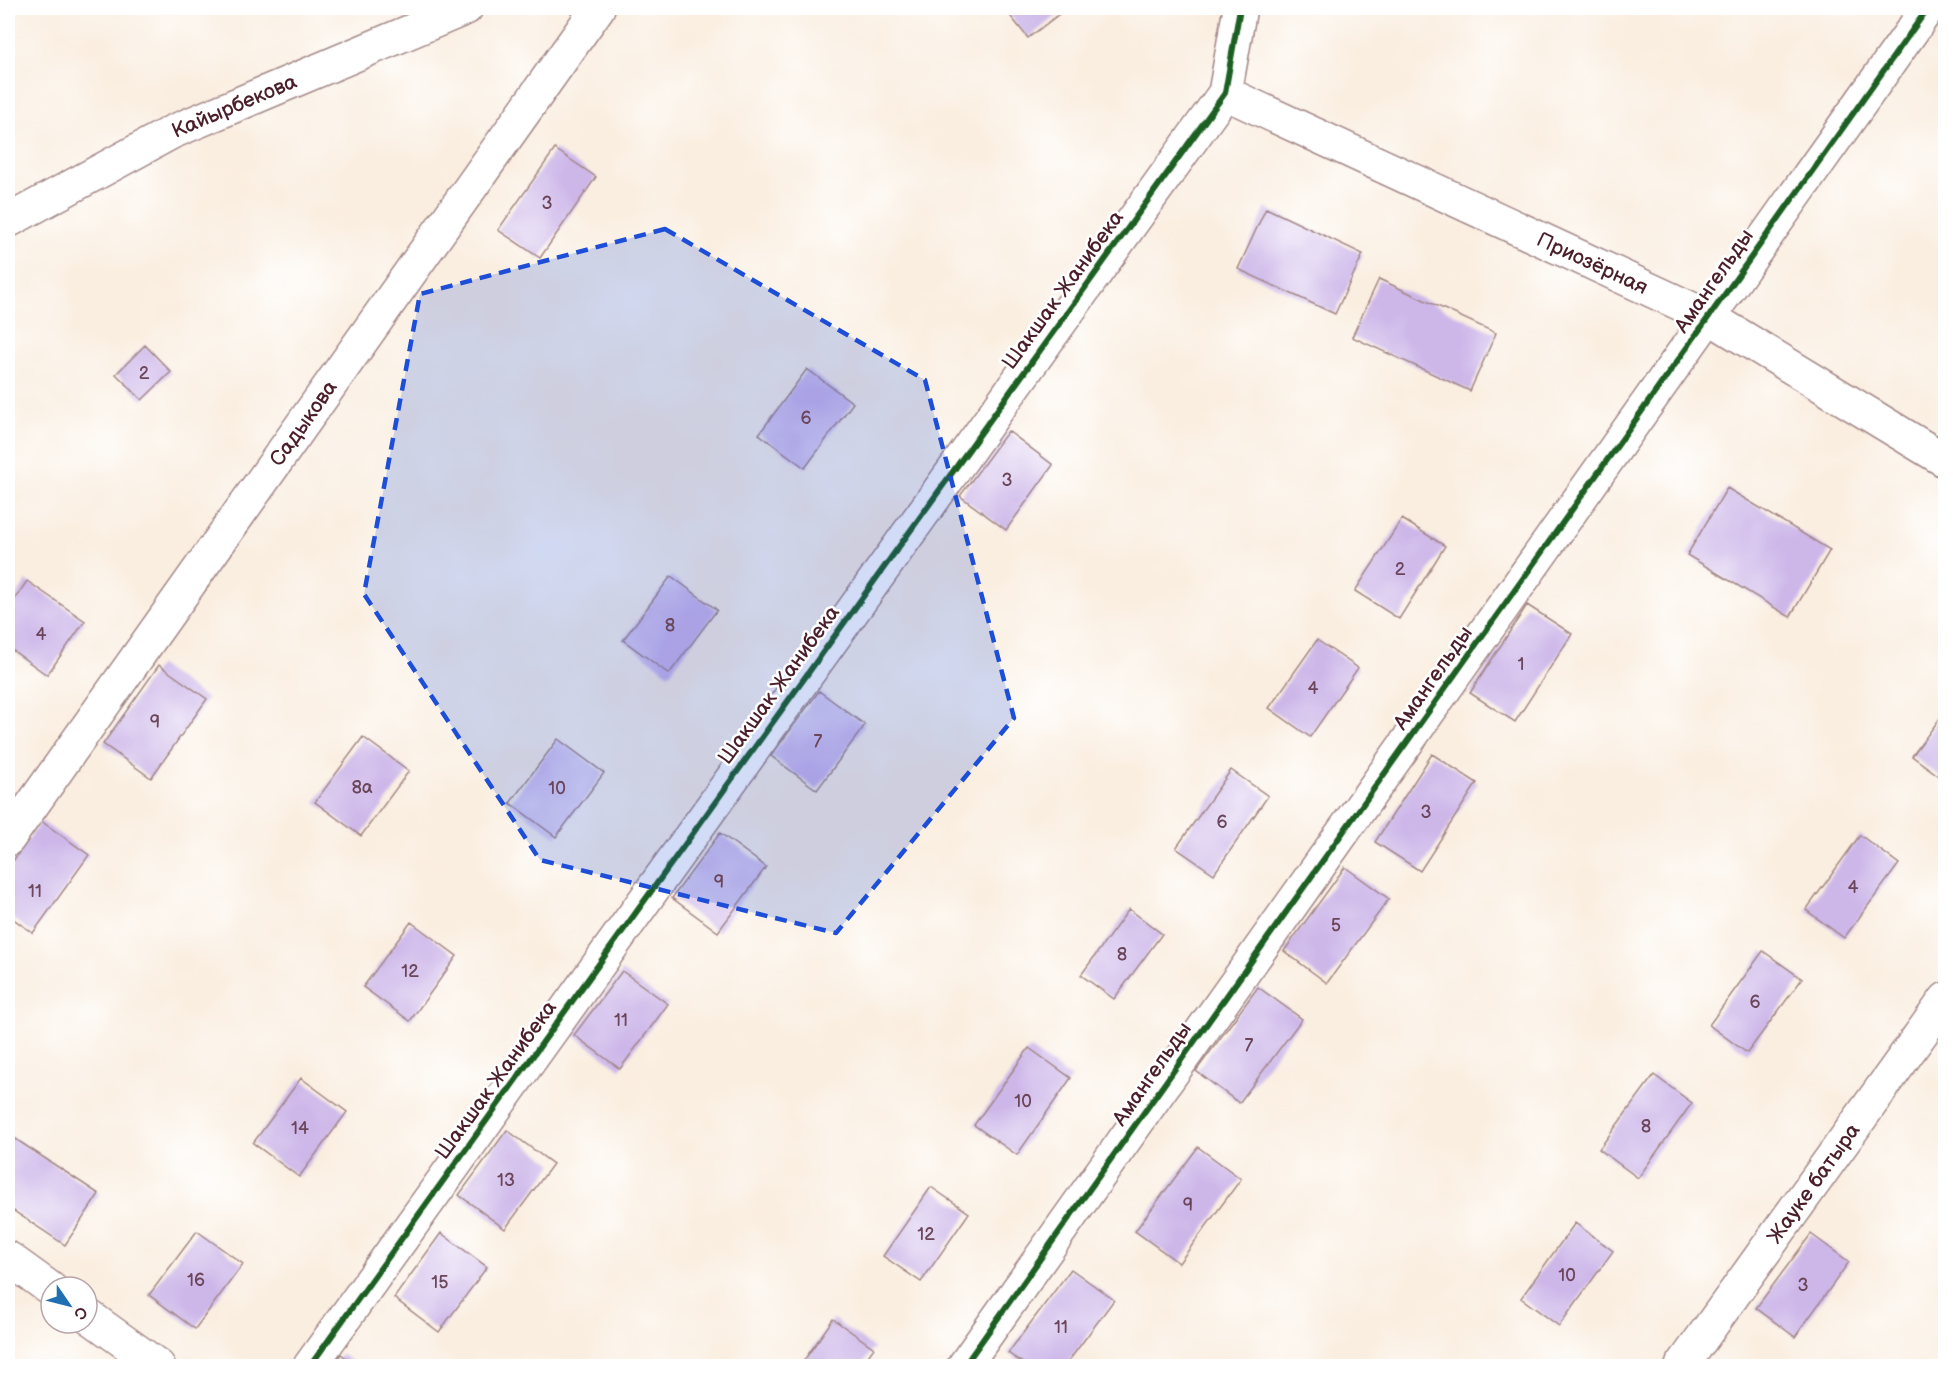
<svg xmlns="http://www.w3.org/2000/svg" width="1953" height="1374" viewBox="0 0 1953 1374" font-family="'Balsamiq Sans',sans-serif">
<rect width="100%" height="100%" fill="#fff"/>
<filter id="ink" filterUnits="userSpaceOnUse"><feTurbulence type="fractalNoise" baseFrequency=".0167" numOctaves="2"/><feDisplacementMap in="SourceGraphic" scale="12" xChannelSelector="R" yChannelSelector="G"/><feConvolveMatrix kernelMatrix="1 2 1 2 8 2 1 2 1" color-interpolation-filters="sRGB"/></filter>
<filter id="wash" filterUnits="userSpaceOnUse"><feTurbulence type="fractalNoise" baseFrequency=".008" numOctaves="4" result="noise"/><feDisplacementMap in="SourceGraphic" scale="24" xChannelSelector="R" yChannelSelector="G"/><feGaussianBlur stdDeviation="1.35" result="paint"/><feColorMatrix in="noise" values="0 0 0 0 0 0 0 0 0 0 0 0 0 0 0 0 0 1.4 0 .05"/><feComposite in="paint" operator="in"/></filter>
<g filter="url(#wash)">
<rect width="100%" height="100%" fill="#faeee0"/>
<g id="blocks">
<path fill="#cdb7e9" d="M1004 8H1067L1028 38Z
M555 149 596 177 540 258 498 230Z
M1266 208 1363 254 1335 314 1238 269Z
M1379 279 1496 333 1470 391 1352 337Z
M145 345 171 372 142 400 116 374Z
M807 369 853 403 805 468 759 434Z
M1008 431 1053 465 1006 530 960 496Z
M1727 488 1830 550 1790 617 1687 555Z
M1402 519 1445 546 1399 619 1355 591Z
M671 576 717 610 669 674 623 640Z
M27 581 85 621 47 675 8 647V609Z
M1527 605 1572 634 1515 722 1470 693Z
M1317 640 1358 668 1310 737 1269 708Z
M159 665 207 699 151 778 103 744Z
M819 691 865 725 817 790 771 756Z
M1946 710V781L1912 756Z
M363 737 409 771 361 836 315 802Z
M558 739 604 773 556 837 510 803Z
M1432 754 1477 783 1420 871 1375 842Z
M1231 770 1268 796 1214 874 1176 848Z
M41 821 89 855 33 933 8 915V868Z
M720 833 766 867 718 932 672 898Z
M1860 835 1899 864 1844 938 1806 910Z
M1345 867 1389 899 1327 983 1284 951Z
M1129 909 1162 934 1114 999 1081 975Z
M411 922 457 956 410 1021 363 987Z
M1763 951 1802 979 1747 1053 1709 1025Z
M622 971 668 1004 620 1069 574 1035Z
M1258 987 1302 1019 1239 1103 1196 1071Z
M1029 1048 1071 1078 1017 1155 974 1125Z
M1654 1075 1692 1103 1638 1178 1599 1149Z
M301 1078 347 1112 299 1177 253 1143Z
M507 1130 553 1164 505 1229 459 1195Z
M8 1134 99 1194 65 1245 8 1207Z
M1198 1147 1241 1179 1179 1263 1135 1231Z
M931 1187 969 1213 921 1282 883 1256Z
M1575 1223 1613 1251 1559 1326 1521 1298Z
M197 1231 243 1264 195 1329 149 1295Z
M441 1233 487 1267 439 1332 394 1298Z
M1811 1234 1849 1262 1795 1337 1756 1308Z
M1071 1269 1114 1300 1065 1366H1027L1008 1353Z
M833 1319 874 1348 861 1366H800Z
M341 1354 358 1366H332Z"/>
</g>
</g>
<g filter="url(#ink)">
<use href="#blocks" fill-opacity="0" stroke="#a28686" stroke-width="1.5"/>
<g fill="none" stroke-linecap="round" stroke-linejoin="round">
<defs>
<g id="street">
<path id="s1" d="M1225 93 1709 317 1946 461"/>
<path id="s2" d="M8 839 598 8"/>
<path d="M8 1258 51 1289"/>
<path d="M87 1315 158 1366"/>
<path d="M310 1366 1225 93 1240 8"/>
<path d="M964 1366 1928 8"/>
<path id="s3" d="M1682 1366 1946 999"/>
</g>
<g id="secondary">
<path id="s4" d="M8 221 172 132 466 8"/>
</g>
</defs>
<use href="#street" stroke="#a28686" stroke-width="36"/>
<use href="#secondary" stroke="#a28686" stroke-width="36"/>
<use href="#street" stroke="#fff" stroke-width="33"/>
<use href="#secondary" stroke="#fff" stroke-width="33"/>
<defs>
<path id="cycleway" d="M310 1366 1225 93 1240 8
M964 1366 1928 8"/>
</defs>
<use href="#cycleway" stroke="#fff" stroke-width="10"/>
<use href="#cycleway" stroke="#1b5e20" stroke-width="6"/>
</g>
</g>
<path fill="#1d4ed8" fill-opacity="0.2" stroke="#1d4ed8" stroke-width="4.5" stroke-dasharray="12 8" stroke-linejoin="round" d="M665 229 925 380 1014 718 836 933 540 860 364 594 420 294Z"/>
<g text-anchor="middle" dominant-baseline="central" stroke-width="5" stroke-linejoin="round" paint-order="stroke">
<g font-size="18" fill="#6b455a">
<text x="547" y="203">3</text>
<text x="144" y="373">2</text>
<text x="806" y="418">6</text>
<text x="1007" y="480">3</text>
<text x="1400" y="569">2</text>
<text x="670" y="625">8</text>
<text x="41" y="634">4</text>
<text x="1521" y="664">1</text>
<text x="1313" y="688">4</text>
<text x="155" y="722">9</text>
<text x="818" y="741">7</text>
<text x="362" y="787">8а</text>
<text x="557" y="788">10</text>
<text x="1426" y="812">3</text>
<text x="1222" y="822">6</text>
<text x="719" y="882">9</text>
<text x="1853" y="887">4</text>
<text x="35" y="891">11</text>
<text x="1336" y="925">5</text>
<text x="1122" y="954">8</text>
<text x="410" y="971">12</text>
<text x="1755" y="1002">6</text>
<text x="621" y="1020">11</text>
<text x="1249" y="1045">7</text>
<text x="1023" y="1101">10</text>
<text x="1646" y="1126">8</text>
<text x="300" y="1128">14</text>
<text x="506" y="1180">13</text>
<text x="1188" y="1205">9</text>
<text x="926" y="1234">12</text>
<text x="1567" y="1275">10</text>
<text x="196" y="1280">16</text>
<text x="440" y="1282">15</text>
<text x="1803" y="1285">3</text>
<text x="1061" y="1327">11</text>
</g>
<g font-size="21" fill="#4a1f2b" stroke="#fff">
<text stroke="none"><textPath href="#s4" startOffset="254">Кайырбекова</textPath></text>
<text stroke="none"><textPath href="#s1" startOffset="405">Приозёрная</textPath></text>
<text transform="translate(1714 281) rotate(-55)">Амангельды</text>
<text transform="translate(1063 290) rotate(-54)">Шакшак Жанибека</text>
<text stroke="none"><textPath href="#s2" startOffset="510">Садыкова</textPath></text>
<text transform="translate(1433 678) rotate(-55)">Амангельды</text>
<text transform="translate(779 685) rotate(-54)">Шакшак Жанибека</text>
<text transform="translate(1152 1074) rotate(-55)">Амангельды</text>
<text transform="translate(496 1080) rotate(-54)">Шакшак Жанибека</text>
<text stroke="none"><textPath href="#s3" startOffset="225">Жауке батыра</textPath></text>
</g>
</g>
<rect width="1953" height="1374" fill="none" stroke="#fff" stroke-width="30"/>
<g transform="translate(69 1305) rotate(125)"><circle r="28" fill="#ffffff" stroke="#b7a5aa" stroke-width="1.5"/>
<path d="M0-4.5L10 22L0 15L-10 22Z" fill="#1f6fb2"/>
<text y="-9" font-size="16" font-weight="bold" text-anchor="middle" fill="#4a1f2b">С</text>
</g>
</svg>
